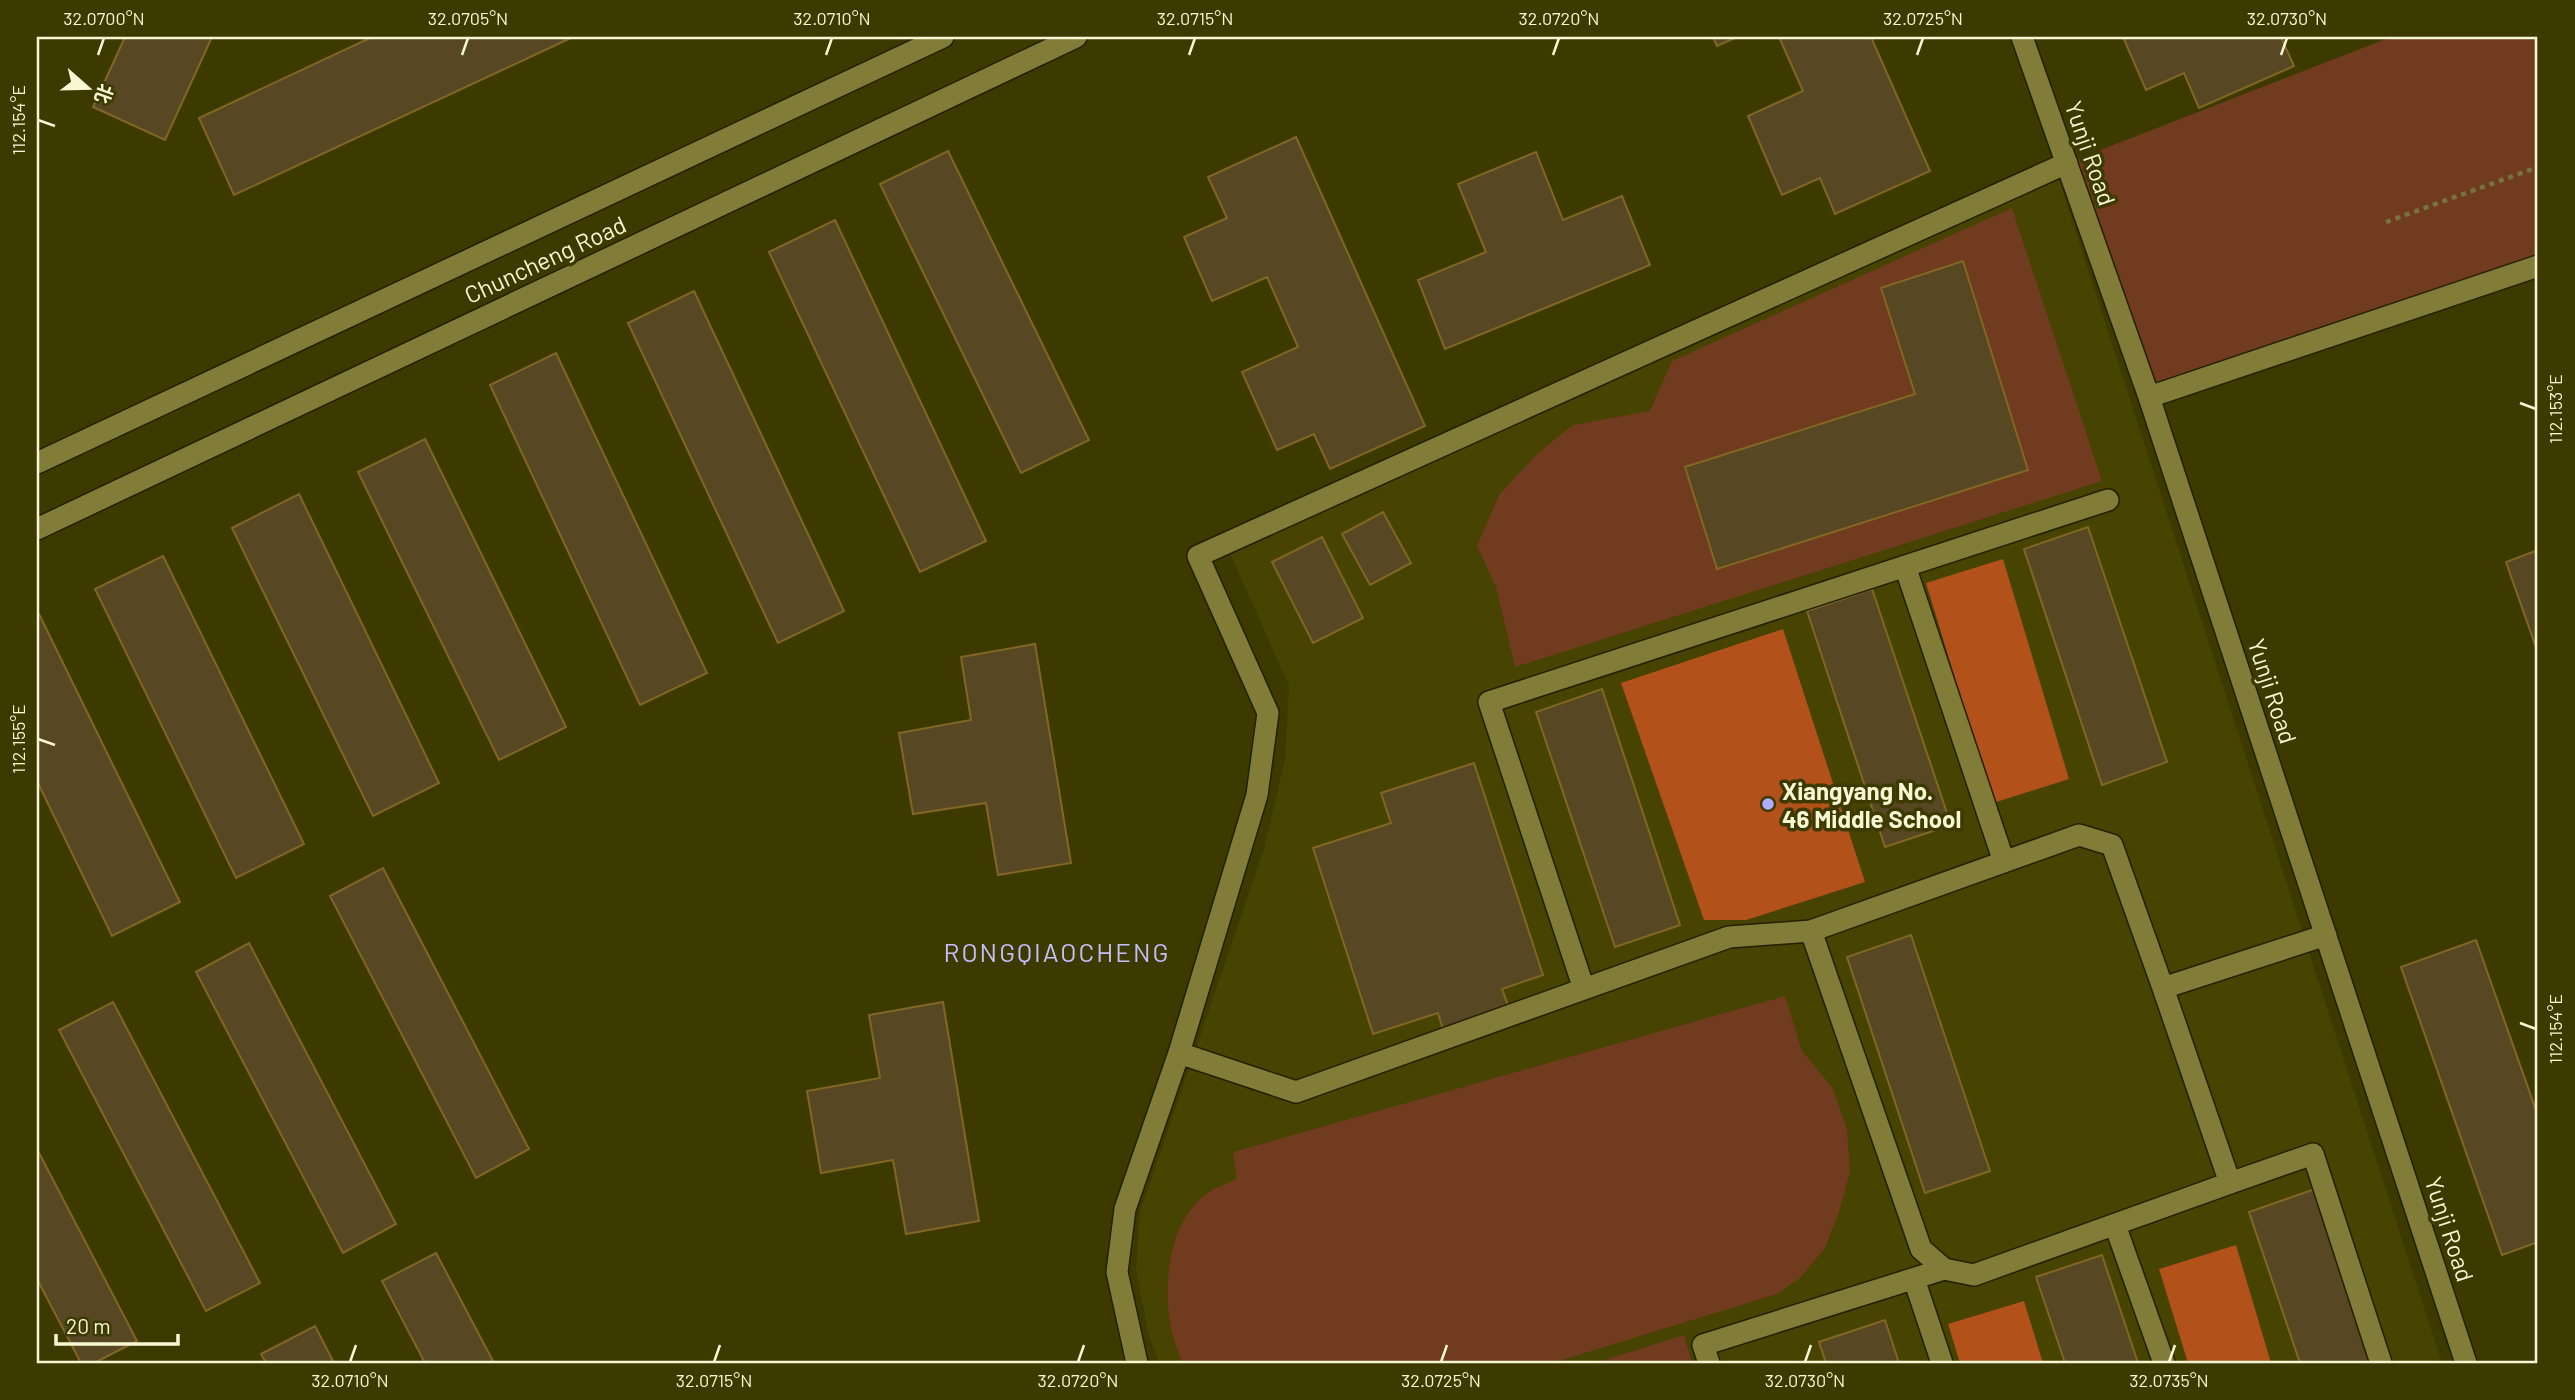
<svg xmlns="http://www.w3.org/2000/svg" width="2575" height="1400" viewBox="0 0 2575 1400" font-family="Barlow,'Noto Sans SC',sans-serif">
<rect width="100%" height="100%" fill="#3d3a00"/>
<path fill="#474300" d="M2058 177 2442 1363H1159L1148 1332 1136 1270 1140 1212 1264 849 1285 759 1289 686 1229 551Z"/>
<path fill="#713b1f" d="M2391 37H2538V266L2149 397 2067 163Z
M2012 208 2102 481 1515 667 1496 587 1477 546 1499 495 1538 453 1573 425 1650 411 1672 361Z
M1785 996 1802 1051 1832 1087 1847 1129 1850 1172 1839 1212 1825 1248 1800 1278 1777 1294 1552 1363H1183L1181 1360C1177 1348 1172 1335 1170 1323 1163 1279 1170 1216 1212 1190 1219 1186 1229 1183 1237 1179L1233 1152Z
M1684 1335 1692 1363H1595Z"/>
<path fill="#b25119" d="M2003 559 2069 779 1993 803 1926 583Z
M1783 629 1865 882 1746 920H1704L1621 683Z
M2236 1245 2271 1363H2188L2159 1269Z
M2024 1301 2043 1363H1960L1948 1324Z"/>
<path fill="#574723" stroke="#826723" stroke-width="2" d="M125 37H212L165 140 93 107Z
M372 37H573L234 195 199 118Z
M1713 37H1737L1717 46Z
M1779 37H1871L1930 171 1835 214 1820 178 1782 195 1748 116 1803 91Z
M2123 37H2281L2294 66 2199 108 2184 73 2146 90Z
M1296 137 1425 426 1330 469 1314 434 1277 450 1242 372 1298 347 1267 277 1212 301 1184 237 1227 218 1208 177Z
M948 151 1089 440 1021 473 880 184Z
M1536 152 1563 220 1622 196 1650 265 1445 349 1418 280 1486 252 1458 184Z
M835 220 986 541 920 572 769 252Z
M1963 261 2028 470 1717 569 1685 467 1915 394 1881 288Z
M694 291 844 611 778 643 628 323Z
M556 353 707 673 640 705 490 385Z
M425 439 566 727 499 760 358 472Z
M299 494 439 783 373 816 232 528Z
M1383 512 1411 563 1370 585 1342 534Z
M2088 527 2167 762 2102 785 2024 549Z
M1322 537 1363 618 1313 643 1272 562Z
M2538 550V653L2506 562Z
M163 556 304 844 236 878 95 589Z
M1872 589 1951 825 1885 847 1807 611Z
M39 614 180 902 112 936 37 781V615Z
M1035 644 1071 863 998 875 986 803 913 814 899 733 971 720 961 657Z
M1602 689 1680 925 1615 947 1536 712Z
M1474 763 1543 975 1502 989 1509 1008 1443 1030 1438 1013 1373 1034 1313 848 1391 823 1381 793Z
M383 868 529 1149 476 1178 330 896Z
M1911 935 1990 1171 1925 1193 1847 957Z
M2476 940 2538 1116V1242L2502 1255 2401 967Z
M249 943 396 1224 343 1253 196 972Z
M113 1002 260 1283 206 1311 59 1030Z
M943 1002 979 1221 906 1234 893 1160 821 1173 807 1091 880 1078 869 1015Z
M37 1149 137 1341 94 1363H81L37 1279Z
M2315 1189 2373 1363H2300L2249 1212Z
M436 1253 494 1363H425L382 1281Z
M2102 1255 2138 1363H2065L2036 1277Z
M1885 1320 1899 1363H1826L1819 1342Z
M315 1326 334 1363H266L261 1354Z"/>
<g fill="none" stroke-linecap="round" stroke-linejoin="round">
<defs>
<path id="minor" d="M2022 37 2149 397 2466 1363
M2149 397 2538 266
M37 463 943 37
M37 529 1076 37
M1905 566 2004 862
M1811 931 2079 835 2112 845 2163 988
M1584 989 1489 702 2108 500
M1179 1053 1296 1092 1729 937 1811 931 1921 1249 1944 1269 1974 1275 2230 1183 2163 988 2326 935
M2230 1183 2313 1154 2381 1363
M2115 1225 2164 1363
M1914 1279 1942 1363
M1137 1363 1117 1272 1125 1209 1179 1053 1257 795 1268 713 1198 556 2067 163
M1709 1363 1703 1345 1944 1269"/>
</defs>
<use href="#minor" stroke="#232000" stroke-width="24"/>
<path stroke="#777441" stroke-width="4.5" stroke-dasharray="5 5" stroke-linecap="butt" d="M2386 222 2538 167"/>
<use href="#minor" stroke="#817d38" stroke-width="21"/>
</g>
<path fill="none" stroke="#f8f7d4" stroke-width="2.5" d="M98 55 104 38M462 55 468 38M826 55 832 38M1189 55 1195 38M1553 55 1559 38M1917 55 1923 38M2281 55 2287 38M38 120 55 126M2520 403 2536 409M38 739 55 745M2520 1023 2536 1029M350 1362 356 1345M714 1362 720 1345M1078 1362 1084 1345M1441 1362 1447 1345M1805 1362 1811 1345M2169 1362 2175 1345"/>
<circle fill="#b1adfa" stroke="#3d3a00" stroke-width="2.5" cx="1768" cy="804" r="7"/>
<g text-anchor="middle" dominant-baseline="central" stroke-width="7" stroke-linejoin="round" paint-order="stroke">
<g font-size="24" fill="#f8f7d4" stroke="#3d3a00">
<text transform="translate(2091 153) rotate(71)">Yunji Road</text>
<text transform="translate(545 259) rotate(-25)">Chuncheng Road</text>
<text transform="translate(2273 691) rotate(72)">Yunji Road</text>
<text transform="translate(2450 1229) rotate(72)">Yunji Road</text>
</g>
<g font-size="24" font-weight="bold" fill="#f8f7d4" stroke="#3d3a00" text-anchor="start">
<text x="1782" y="790">Xiangyang No.<tspan x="1782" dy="28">46 Middle School</tspan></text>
</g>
<g font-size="26" letter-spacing="2" fill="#c2c0f9" stroke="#3d3a00">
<text x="1057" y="951">RONGQIAOCHENG</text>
</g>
</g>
<rect width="2575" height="1400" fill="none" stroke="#3d3a00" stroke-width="77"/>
<g transform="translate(88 88) rotate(110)" stroke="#3d3a00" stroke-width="5" paint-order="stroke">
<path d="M0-5L12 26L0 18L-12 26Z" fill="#f8f7d4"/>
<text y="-10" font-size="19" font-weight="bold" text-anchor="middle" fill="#f8f7d4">北</text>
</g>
<path d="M56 1334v10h122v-10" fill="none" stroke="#f8f7d4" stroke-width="3.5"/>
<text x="66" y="1334" font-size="21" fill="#f8f7d4" stroke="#3d3a00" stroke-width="5" paint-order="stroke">20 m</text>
<rect x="38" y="38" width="2498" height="1324" fill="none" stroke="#f8f7d4" stroke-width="2.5"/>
<g font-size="18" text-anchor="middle" fill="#f8f7d4">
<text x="104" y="25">32.0700°N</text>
<text x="468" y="25">32.0705°N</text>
<text x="832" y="25">32.0710°N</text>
<text x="1195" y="25">32.0715°N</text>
<text x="1559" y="25">32.0720°N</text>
<text x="1923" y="25">32.0725°N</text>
<text x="2287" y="25">32.0730°N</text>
<text transform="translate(19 120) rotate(-90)" y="6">112.154°E</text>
<text transform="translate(2556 409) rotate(-90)" y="6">112.153°E</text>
<text transform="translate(19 739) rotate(-90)" y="6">112.155°E</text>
<text transform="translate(2556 1029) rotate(-90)" y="6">112.154°E</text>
<text x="350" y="1387">32.0710°N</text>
<text x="714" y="1387">32.0715°N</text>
<text x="1078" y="1387">32.0720°N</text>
<text x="1441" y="1387">32.0725°N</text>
<text x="1805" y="1387">32.0730°N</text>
<text x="2169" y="1387">32.0735°N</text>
</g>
</svg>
